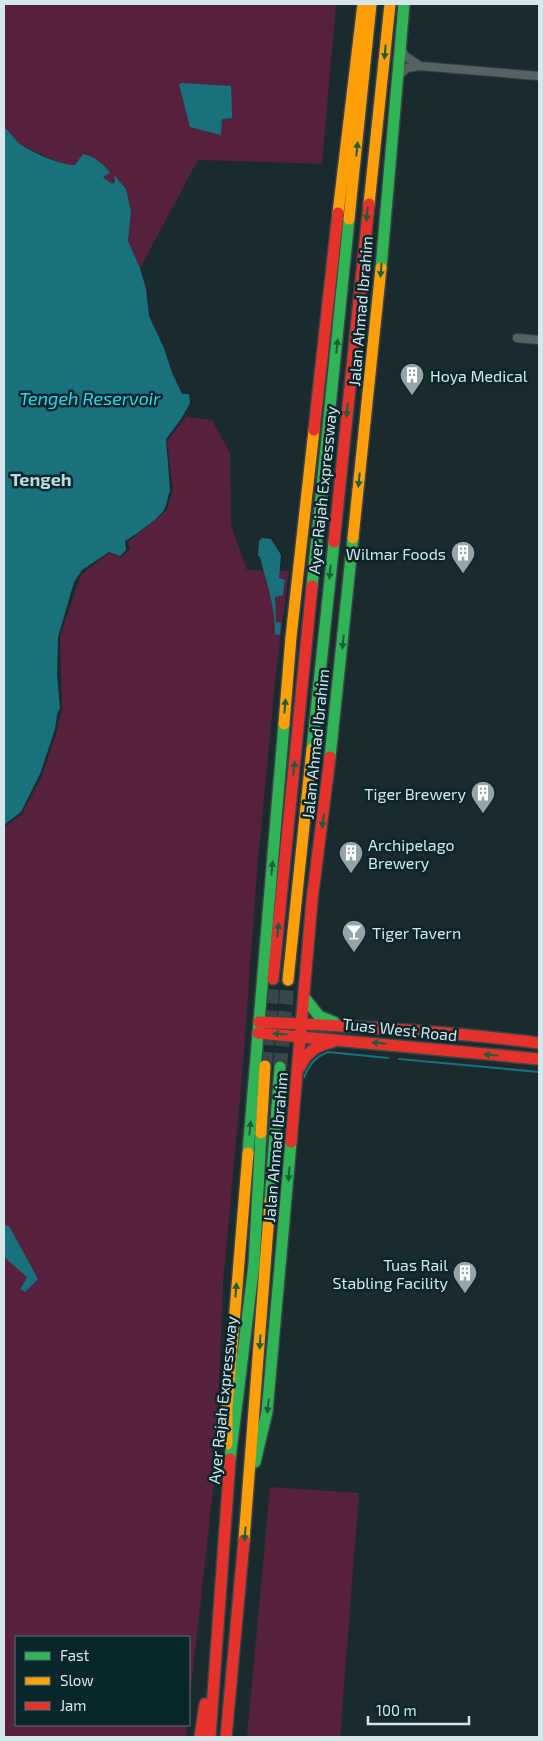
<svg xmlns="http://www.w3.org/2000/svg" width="543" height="1741" viewBox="0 0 543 1741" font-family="'Exo 2',sans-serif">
<rect width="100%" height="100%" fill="#1b2a2c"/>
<path fill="#56213c" d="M4 4H336L322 164 198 160 140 268 128 241 131 211 114 177 115 182 111 184 103 176 75 165H68L57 162 21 145 4 127Z
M186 417 212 420 230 453 231 525 247 570 289 571 276 672 257 872 242 1077 223 1283 216 1464 189 1706V1637H16V1725H187L186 1737H4V827L22 814 41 778 57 731 62 708 60 636 81 575 109 553 121 557 130 549 128 542 167 510 173 489 167 441Z
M270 1487 359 1493 340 1737H247Z"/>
<path fill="#1a717e" d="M183 83 231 86 232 118 222 119 221 135 190 127 179 84Z
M4 127C10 132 14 139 20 144 30 152 63 166 75 165L83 154C95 157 103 163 110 173L103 177 112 184 115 182 114 175 126 189 131 211 128 241 140 268 146 289 149 316 164 348 172 373 182 394H189L190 403 181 419 166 439 170 491C167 497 167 505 164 510 158 519 134 536 125 541L126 550 120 556 109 552 82 570 74 582 58 637 57 675 60 708 57 714 55 729 40 774 21 812 4 825Z
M262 538 271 539 281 555 279 578 285 580 283 595 275 597 276 622 281 623 280 635 275 634C275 604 267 585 260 557L258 556 259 541Z
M4 1225 9 1226 38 1279 25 1292 20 1289 26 1280 27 1277 4 1257Z"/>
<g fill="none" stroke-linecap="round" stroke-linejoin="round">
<path stroke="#1a717e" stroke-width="2" d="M399 1059 539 1072
M304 1077C310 1064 315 1057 328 1052L388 1058"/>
<path stroke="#374648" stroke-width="14" stroke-dasharray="14 7" stroke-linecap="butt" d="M265 1066 273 979
M280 1067 288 980"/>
<defs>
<path id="street" d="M401 48 405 56 420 66
M397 77 407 68 420 66 539 76
M517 338 539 340"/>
<path id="fast" d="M381 268 404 4
M312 586 349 219
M312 749 334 542
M330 757 353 538
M304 997 319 1016 334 1022
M248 1153 284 724
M270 1201 280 1067
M230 1459 254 1264 261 1133
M255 1462 267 1412 291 1142"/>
<path id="slow" d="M369 204 390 4
M338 213 363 4
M349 219 371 4
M353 538 381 268
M284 724 291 637 314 430
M288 980 312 749
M261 1133 265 1066
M227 1444V1408L248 1153
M244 1540 270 1201"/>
<path id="jam" d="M314 430 338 213
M334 542 369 204
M273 979 312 586
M259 1022C353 1026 446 1031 539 1043
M258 1033 539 1059
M300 1067C306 1052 317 1045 332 1042
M291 1142 312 900 330 757
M200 1737 205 1704
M210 1737 230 1459
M226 1737 244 1540"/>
</defs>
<use href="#street" stroke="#384447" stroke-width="10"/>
<use href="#fast" stroke="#384447" stroke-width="14"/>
<use href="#slow" stroke="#384447" stroke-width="14"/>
<use href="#jam" stroke="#384447" stroke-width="14"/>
<use href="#street" stroke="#566163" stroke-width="8"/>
<use href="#fast" stroke="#30b455" stroke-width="11"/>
<use href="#slow" stroke="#ff9f0a" stroke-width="11"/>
<use href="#jam" stroke="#e5322d" stroke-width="11"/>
</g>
<defs><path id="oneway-solid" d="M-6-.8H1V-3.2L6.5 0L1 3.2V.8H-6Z" transform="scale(1.25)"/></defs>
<g fill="#195f3b">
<use href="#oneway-solid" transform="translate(385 52) rotate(95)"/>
<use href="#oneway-solid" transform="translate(357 149) rotate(-84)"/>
<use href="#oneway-solid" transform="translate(367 214) rotate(96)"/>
<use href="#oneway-solid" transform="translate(381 270) rotate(95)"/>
<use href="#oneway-solid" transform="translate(337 346) rotate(-84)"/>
<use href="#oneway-solid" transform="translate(347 410) rotate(96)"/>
<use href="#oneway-solid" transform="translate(359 480) rotate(96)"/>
<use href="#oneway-solid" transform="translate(330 572) rotate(96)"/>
<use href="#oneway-solid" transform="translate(343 642) rotate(96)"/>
<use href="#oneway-solid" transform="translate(285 706) rotate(-85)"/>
<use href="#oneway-solid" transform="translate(294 768) rotate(-84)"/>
<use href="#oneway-solid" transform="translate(323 821) rotate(97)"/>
<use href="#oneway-solid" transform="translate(272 868) rotate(-85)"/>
<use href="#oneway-solid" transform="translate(278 930) rotate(-84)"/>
<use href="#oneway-solid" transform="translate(280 1034) rotate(-176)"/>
<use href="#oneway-solid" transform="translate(379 1043) rotate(-174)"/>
<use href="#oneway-solid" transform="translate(491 1055) rotate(-174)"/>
<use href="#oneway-solid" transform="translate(250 1128) rotate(-85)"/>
<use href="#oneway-solid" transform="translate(289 1174) rotate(95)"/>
<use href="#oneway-solid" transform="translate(236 1290) rotate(-85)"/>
<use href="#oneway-solid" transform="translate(260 1342) rotate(94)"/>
<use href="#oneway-solid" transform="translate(268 1406) rotate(97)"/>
<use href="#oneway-solid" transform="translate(245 1534) rotate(95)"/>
</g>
<defs>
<symbol id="building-pin" viewBox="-11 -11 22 30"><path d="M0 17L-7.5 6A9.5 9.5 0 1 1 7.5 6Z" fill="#95a4a7" stroke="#09262a"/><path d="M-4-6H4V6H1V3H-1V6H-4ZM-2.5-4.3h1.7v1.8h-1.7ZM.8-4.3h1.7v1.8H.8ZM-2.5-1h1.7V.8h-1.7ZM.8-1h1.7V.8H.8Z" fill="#fff"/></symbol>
<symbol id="bar-pin" viewBox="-11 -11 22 30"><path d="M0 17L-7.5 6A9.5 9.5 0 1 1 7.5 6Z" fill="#95a4a7" stroke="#09262a"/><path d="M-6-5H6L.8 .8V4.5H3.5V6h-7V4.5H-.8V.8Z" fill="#fff"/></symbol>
</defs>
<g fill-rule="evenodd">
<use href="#building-pin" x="398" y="361" width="28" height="38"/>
<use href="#building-pin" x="449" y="539" width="28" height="38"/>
<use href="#building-pin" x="469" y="779" width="28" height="38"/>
<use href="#building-pin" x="337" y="839" width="28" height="38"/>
<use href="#bar-pin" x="340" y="918" width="28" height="38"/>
<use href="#building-pin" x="451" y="1259" width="28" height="38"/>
</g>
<g text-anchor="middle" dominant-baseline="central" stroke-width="5" stroke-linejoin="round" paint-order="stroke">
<g font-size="16" fill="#d6e6e9" stroke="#09262a">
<text transform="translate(360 311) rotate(-85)">Jalan Ahmad Ibrahim</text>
<text transform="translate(322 490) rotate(-84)">Ayer Rajah Expressway</text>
<text transform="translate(315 744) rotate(-84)">Jalan Ahmad Ibrahim</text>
<text transform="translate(400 1029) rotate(6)">Tuas West Road</text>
<text transform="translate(275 1147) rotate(-85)">Jalan Ahmad Ibrahim</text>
<text transform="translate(222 1400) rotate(-84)">Ayer Rajah Expressway</text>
</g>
<g font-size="16" fill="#d6e6e9" stroke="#09262a" text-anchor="start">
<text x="430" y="375">Hoya Medical</text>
<text x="446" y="553" text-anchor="end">Wilmar Foods</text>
<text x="466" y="793" text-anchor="end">Tiger Brewery</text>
<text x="368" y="844">Archipelago<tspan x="368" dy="18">Brewery</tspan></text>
<text x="372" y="932">Tiger Tavern</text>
<text x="448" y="1264" text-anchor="end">Tuas Rail<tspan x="448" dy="18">Stabling Facility</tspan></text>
</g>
<g font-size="18" font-style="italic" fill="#26daf3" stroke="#09262a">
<text x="90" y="398">Tengeh Reservoir</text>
</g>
<g font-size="18" font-weight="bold" fill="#bbdbe1" stroke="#09262a">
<text x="41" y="479">Tengeh</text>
</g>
</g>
<rect width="543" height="1741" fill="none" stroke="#d6e6e9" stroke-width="10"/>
<rect x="15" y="1636" width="175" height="90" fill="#09262a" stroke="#5b7376"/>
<rect x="25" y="1652" width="25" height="8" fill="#30b455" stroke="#5b7376"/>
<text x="60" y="1661" font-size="15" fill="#d6e6e9">Fast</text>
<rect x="25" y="1677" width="25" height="8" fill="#ff9f0a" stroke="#5b7376"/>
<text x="60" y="1686" font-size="15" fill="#d6e6e9">Slow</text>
<rect x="25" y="1702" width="25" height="8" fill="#e5322d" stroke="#5b7376"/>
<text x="60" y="1711" font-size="15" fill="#d6e6e9">Jam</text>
<path d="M368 1716v8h101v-8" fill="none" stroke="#d6e6e9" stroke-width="2.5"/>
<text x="376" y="1716" font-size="15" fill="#d6e6e9" stroke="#09262a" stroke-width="4" paint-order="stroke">100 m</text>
</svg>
